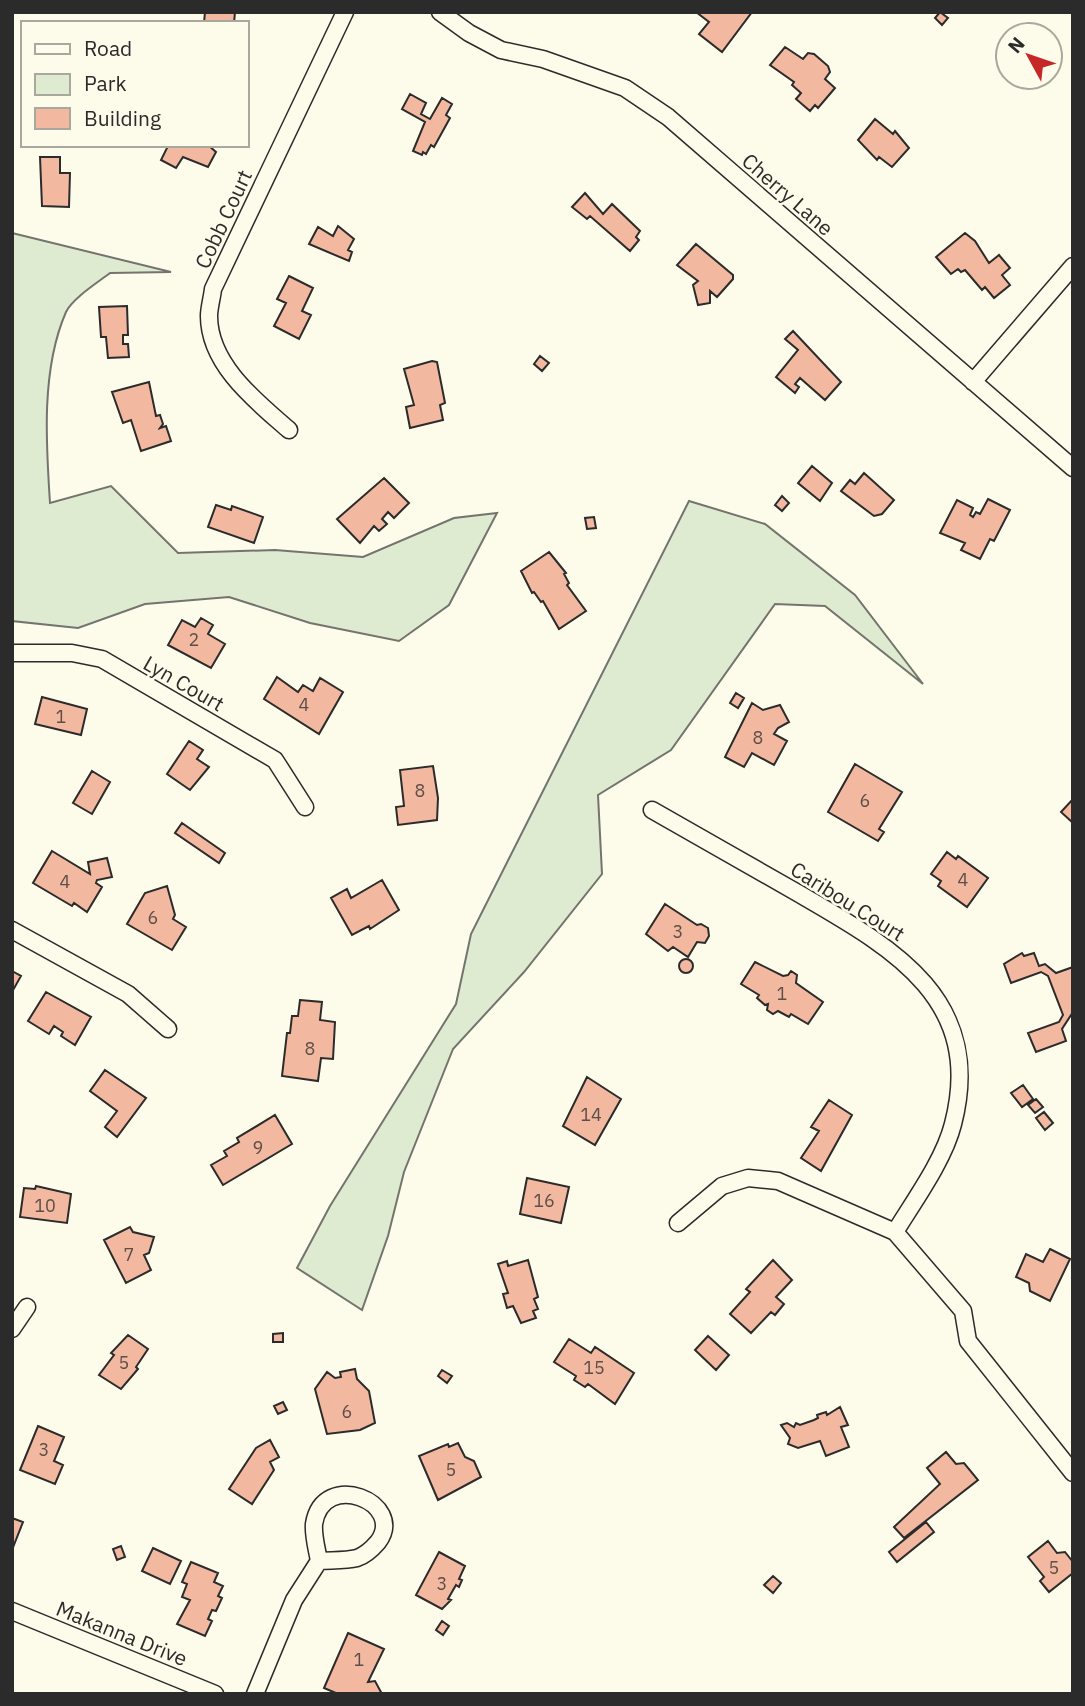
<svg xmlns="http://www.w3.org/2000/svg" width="1085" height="1706" viewBox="0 0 1085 1706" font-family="'IBM Plex Sans',sans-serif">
<rect width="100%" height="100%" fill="#fdfbea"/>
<path fill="#deebd1" stroke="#74746e" stroke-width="2" d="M12 233 171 272 110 273C97 283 73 298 66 312 41 369 46 443 50 503L111 486 178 553 275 550 363 557 454 518 497 513 449 605 399 641 310 623 229 597 145 604 78 628 12 621Z
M689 501 765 524 855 595 923 684 825 606 775 604 671 750 598 795 602 874 524 972 453 1049 404 1172 388 1236 362 1310 297 1268 330 1206 456 1004 471 934Z"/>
<path fill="#f2b8a0" stroke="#2b2b2b" stroke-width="2" d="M205 12H235L234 23H204Z
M696 12H752L722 52 699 34 709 22Z
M940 12 948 18 942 25 935 18Z
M785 47 803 59 808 53 814 54 828 66 830 72 825 79 835 88 818 108 815 105 810 111 796 99 801 93 792 85 794 82 770 65Z
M410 94 426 103 421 114 430 119 442 98 452 104 446 115 450 118 434 147 431 145 426 154 423 152 422 155 413 151 425 122 402 109Z
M875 119 893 134 895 131 909 148 892 167 879 157 877 160 858 140Z
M162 145H208L216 152 208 167 183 157 176 168 161 160 167 148Z
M40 157H60V173H70L69 207 42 206Z
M585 193 603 214 612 204 640 231 636 237 639 240 630 251 590 216 587 219 572 207Z
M338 226 354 239 348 250 352 252 349 261 309 244 318 227 333 236Z
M965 233 975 241 989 263 999 255 1010 268 1002 275 1010 285 994 298 985 287 982 290 965 270 961 272 958 269 951 274 936 257Z
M696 244 733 275V279L717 297 710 291V303L698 305 693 285 698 281 677 265Z
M289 276 313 288 302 311 311 315 299 339 274 326 286 303 277 299Z
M127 306 128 335H123V344H128L129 357 108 358 106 337H101L99 307Z
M793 331 841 382 825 400 800 378 795 384 799 387 795 393 776 377 798 350 785 339Z
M540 356 549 363 542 371 534 364Z
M432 361 437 362 445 403 440 405 443 420 410 428 406 407 414 405 404 369Z
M149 382 156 416 160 415 163 424 160 428 166 426 171 441 141 451 131 420 123 423 112 392Z
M812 466 832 483 820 501 798 483Z
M864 473 894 500 882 514 874 516 841 491 850 480 855 484Z
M384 478 409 503 394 518 388 512 382 519 387 524 379 531 374 526 360 543 337 519Z
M782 496 789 503 782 511 775 505Z
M988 499 1010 510 994 541 990 539 980 559 961 550 965 543 940 533 957 500 973 508 970 515 973 517 976 512 980 514Z
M216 505 231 510 232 506 263 517 254 543 208 527Z
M594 517 596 528 587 529 585 518Z
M549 552 566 573 564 574 569 583 567 585 586 611 559 629 543 601 541 602 534 592 532 593 521 571Z
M201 618 213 625 208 634 225 644 211 668 168 645 182 620 195 627Z
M277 677 298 692 303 685 313 691 320 678 343 692 319 734 264 699Z
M736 693 744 698 738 708 730 703Z
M42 697 87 709 81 735 35 724Z
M752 703 763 710 780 705 789 722 778 728 774 734 787 741 774 765 752 753 744 767 725 757Z
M189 741 203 750 197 759 209 767 190 790 167 774Z
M855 764 902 792 879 829 884 832 878 841 828 812Z
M433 766 438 798 437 820 398 825 396 807 404 806 400 770Z
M92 771 110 782 92 814 73 803Z
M1073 799V823L1061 812Z
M182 823 225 853 219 863 175 833Z
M52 851 90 874 88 862 107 858 112 877 97 880 96 883 102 887 87 912 74 903 72 906 33 883Z
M947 852 956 859 958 856 988 878 967 907 938 886 941 881 931 874Z
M382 880 399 910 370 929 369 926 352 935 331 898 347 889 351 898Z
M167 886 175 915 173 919 186 927 172 950 127 924 145 893Z
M665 904 697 925 701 924 708 928 709 936 705 943 697 942 688 957 673 947 668 951 646 934Z
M1022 953 1024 956 1034 953 1039 966 1045 964 1056 973 1073 967V1012L1062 1029 1066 1041 1036 1052 1028 1033 1059 1022 1063 1015 1048 976 1041 972 1011 983 1004 964Z
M679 966a7 7 0 1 1 14 0a7 7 0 1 1-14 0Z
M755 962 783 976 788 975 791 971 797 975 796 983 823 1002 808 1024 791 1014 789 1017 778 1011 773 1014 767 1010 768 1004 765 1005 757 998 759 995 741 984Z
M12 971 21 976 12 992Z
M46 992 91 1017 75 1045 61 1036 63 1032 54 1026 49 1034 28 1021Z
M300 1000 322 1002 320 1020 335 1022 333 1059 321 1058 318 1081 282 1076 287 1033H290L292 1016H298Z
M105 1070 146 1098 117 1137 105 1127 117 1111 90 1091Z
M587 1077 621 1099 595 1145 563 1126Z
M1023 1085 1033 1099 1022 1107 1011 1093Z
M1036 1099 1043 1107 1035 1113 1028 1105Z
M829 1100 852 1115 821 1171 801 1158 819 1131 811 1127Z
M1044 1112 1053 1123 1045 1130 1036 1118Z
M275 1115 292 1144 223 1185 211 1165 227 1156 224 1151 239 1142 237 1138Z
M527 1178 569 1187 561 1223 520 1214Z
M36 1186 71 1194 67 1223 20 1217 24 1188 35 1189Z
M130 1227 133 1232 154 1237 149 1253 144 1255 151 1270 126 1283 104 1240Z
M1050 1249 1070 1259 1050 1301 1030 1291 1029 1283 1016 1277 1026 1254 1043 1262Z
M528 1260 538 1297 534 1299 538 1309 533 1311 536 1318 521 1323 513 1306 507 1308 503 1294 508 1293 498 1264 507 1261 508 1266Z
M773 1260 792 1280 776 1297 784 1304 775 1315 771 1312 751 1333 730 1314 750 1292 746 1289Z
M283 1333V1342H273V1334Z
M128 1335 148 1349 136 1367 138 1369 121 1389 99 1375 114 1355 111 1353Z
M708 1336 729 1355 716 1370 695 1350Z
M569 1339 591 1353 595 1347 634 1373 615 1404 588 1384 585 1387 574 1380 576 1376 554 1362Z
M355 1369 357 1379 369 1391 375 1423 360 1430 327 1434 315 1389 327 1372 335 1378 341 1377 340 1372Z
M442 1370 452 1376 447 1383 438 1376Z
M283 1402 287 1410 278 1414 274 1406Z
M840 1407 848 1425 841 1427 849 1447 826 1456 820 1441 798 1448 788 1444 790 1438 781 1425 787 1423 794 1427 796 1423 800 1425 814 1420 818 1418 817 1415 826 1412 827 1415Z
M38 1426 64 1437 54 1461 63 1465 55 1484 20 1470Z
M270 1440 279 1457 270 1462 274 1470 252 1504 229 1489 256 1448Z
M458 1443 465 1457 474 1461 481 1477 438 1500 419 1456 448 1444 449 1447Z
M946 1452 956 1464 964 1463 978 1480 904 1538 894 1527 940 1484 927 1468Z
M12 1518 23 1522 12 1550Z
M926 1522 934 1532 897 1562 889 1552Z
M1048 1541 1057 1553 1065 1552 1073 1562V1573L1049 1592 1040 1581 1044 1577 1028 1557Z
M121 1546 125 1557 117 1560 113 1549Z
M153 1548 181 1561 170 1584 142 1571Z
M439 1552 465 1566 459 1579 462 1580 459 1587 456 1585 448 1599 451 1600 442 1609 416 1595Z
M191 1562 218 1573 214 1582 223 1586 218 1596 222 1598 216 1611 212 1610 208 1619 212 1621 205 1636 177 1624 190 1600 182 1597 187 1584 182 1582Z
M773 1576 781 1583 773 1593 764 1585Z
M442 1621 449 1626 443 1635 436 1630Z
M348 1633 384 1649 368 1682 375 1681 382 1694H338L324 1688Z"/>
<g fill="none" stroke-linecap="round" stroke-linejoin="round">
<defs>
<path id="street" d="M440 12 469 33 501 50 543 59 625 88 668 117 1073 468
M973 382 1073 266
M289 430C257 402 209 365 209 316 209 308 212 298 213 289L345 12
M12 653H72L102 659 275 760 305 807
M652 810C700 837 748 865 796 892 889 946 986 997 953 1124 944 1160 914 1201 895 1232
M12 930 128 994 168 1029
M678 1223 722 1186 748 1178 778 1181 895 1232 963 1311 968 1341 1073 1473
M12 1329 27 1307
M12 1611 215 1694
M255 1694 294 1600 319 1561C317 1549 313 1536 314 1524 323 1468 407 1503 378 1542 372 1549 366 1555 357 1558 345 1561 331 1560 319 1561"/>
</defs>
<use href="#street" stroke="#2b2b2b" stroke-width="19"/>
<use href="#street" stroke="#fdfbea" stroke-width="16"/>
</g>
<g text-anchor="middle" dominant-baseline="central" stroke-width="5" stroke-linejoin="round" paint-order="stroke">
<g font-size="18" fill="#5d4e48">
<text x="194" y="639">2</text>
<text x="304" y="704">4</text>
<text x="61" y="716">1</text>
<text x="758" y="737">8</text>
<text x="420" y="790">8</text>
<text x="865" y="800">6</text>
<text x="963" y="879">4</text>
<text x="65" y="881">4</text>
<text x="153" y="917">6</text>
<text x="678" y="931">3</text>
<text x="782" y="993">1</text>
<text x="310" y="1048">8</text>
<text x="591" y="1114">14</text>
<text x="258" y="1147">9</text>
<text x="544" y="1200">16</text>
<text x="45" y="1205">10</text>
<text x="129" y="1254">7</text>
<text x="124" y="1362">5</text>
<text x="594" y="1367">15</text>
<text x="347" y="1411">6</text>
<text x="44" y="1449">3</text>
<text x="451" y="1469">5</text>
<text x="1054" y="1567">5</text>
<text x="442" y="1583">3</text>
<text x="359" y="1659">1</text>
</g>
<g font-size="21" fill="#2b2b2b" stroke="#fdfbea">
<text transform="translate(788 194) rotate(41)">Cherry Lane</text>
<text transform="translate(223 219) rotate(-65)">Cobb Court</text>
<text transform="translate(184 683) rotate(30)">Lyn Court</text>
<text transform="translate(848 901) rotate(32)">Caribou Court</text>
<text transform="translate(122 1633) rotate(22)">Makanna Drive</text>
</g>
</g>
<rect width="1085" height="1706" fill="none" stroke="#2b2b2b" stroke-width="28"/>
<rect x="21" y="21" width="228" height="126" fill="#fdfbea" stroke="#a9a89e" stroke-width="2"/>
<rect x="35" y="44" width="35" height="10" fill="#fdfbea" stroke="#a9a89e" stroke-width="2"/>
<text x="84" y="56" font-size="21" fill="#2b2b2b">Road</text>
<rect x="35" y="74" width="35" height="21" fill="#deebd1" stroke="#a9a89e" stroke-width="2"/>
<text x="84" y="91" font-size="21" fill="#2b2b2b">Park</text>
<rect x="35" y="108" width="35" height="21" fill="#f2b8a0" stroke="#a9a89e" stroke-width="2"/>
<text x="84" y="126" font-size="21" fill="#2b2b2b">Building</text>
<g transform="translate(1029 56) rotate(310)"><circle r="33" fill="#fdfbea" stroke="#a9a89e" stroke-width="2"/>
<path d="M0-5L12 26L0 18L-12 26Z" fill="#c62828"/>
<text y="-10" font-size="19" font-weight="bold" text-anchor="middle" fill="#2b2b2b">N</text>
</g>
</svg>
